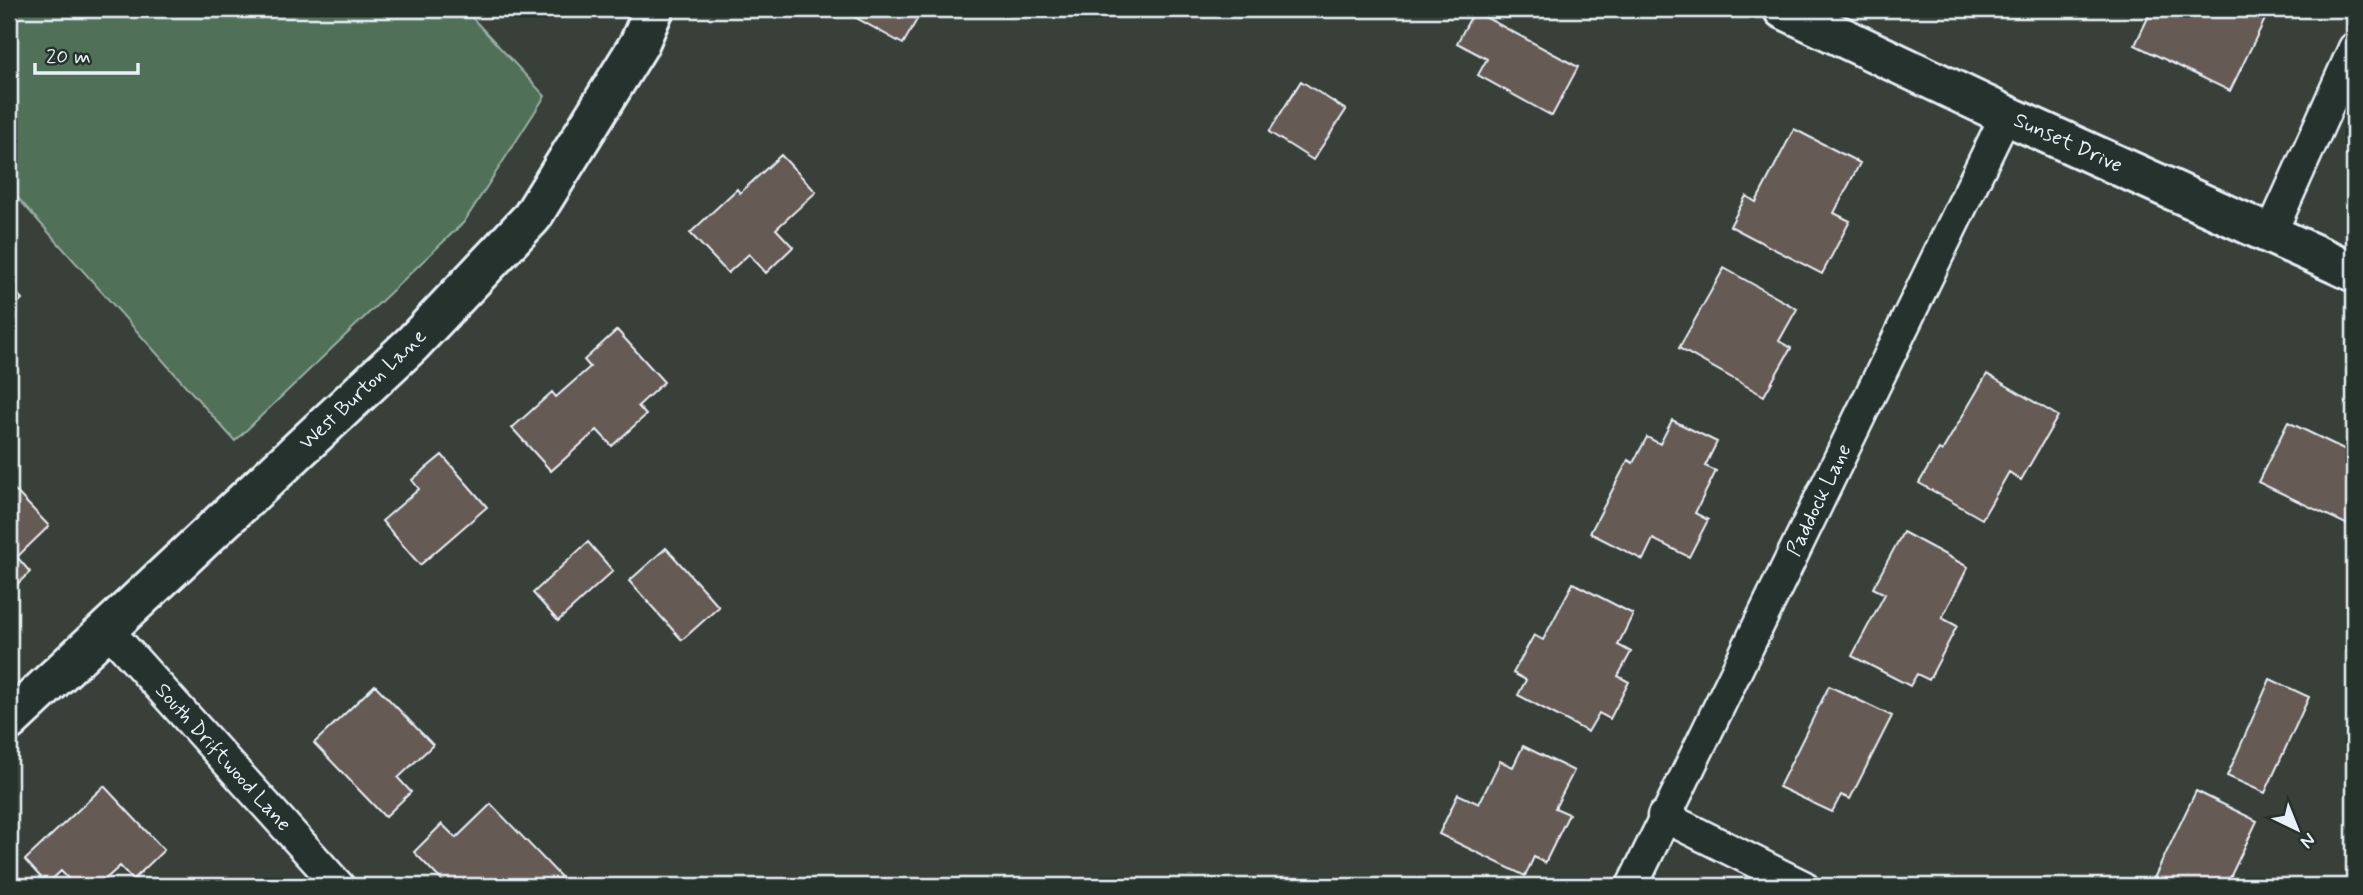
<svg xmlns="http://www.w3.org/2000/svg" width="2363" height="895" viewBox="0 0 2363 895" font-family="Mynerve,sans-serif">
<rect width="100%" height="100%" fill="#393f39"/>
<filter id="ink" filterUnits="userSpaceOnUse"><feTurbulence type="fractalNoise" baseFrequency=".0143" numOctaves="2"/><feDisplacementMap in="SourceGraphic" scale="14" xChannelSelector="R" yChannelSelector="G"/><feConvolveMatrix kernelMatrix="1 2 1 2 8 2 1 2 1" color-interpolation-filters="sRGB"/></filter>
<g filter="url(#ink)">
<path fill="#516f58" stroke="#9cb0a8" stroke-width="2" d="M9 9H464L545 96 464 222 235 441 9 188Z"/>
<path fill="#665a54" stroke="#e8f1f8" stroke-width="2" d="M857 9H923L903 44 853 16Z
M2152 9H2270L2230 91 2135 45Z
M1474 11 1578 67 1552 116 1478 75 1487 59 1457 43Z
M1301 81 1346 110 1313 160 1269 132Z
M1794 129 1860 163 1834 213 1850 221 1822 274 1730 226 1746 196 1756 202Z
M781 155 816 192 776 229 793 247 766 273 749 254 728 273 690 233 737 189 740 193Z
M1724 268 1797 309 1779 341 1791 348 1764 396 1679 348Z
M9 284 22 299 9 312Z
M617 330 664 382 638 406 646 415 612 446 597 430 551 471 512 428 552 392 556 397 590 367 584 360Z
M1987 374 2058 416 2021 480 2009 472 1982 519 1919 483 1939 449 1942 451Z
M1672 420 1717 442 1705 466 1716 471 1695 513 1708 520 1689 557 1653 539 1643 560 1590 533 1628 460 1633 463 1647 437 1660 444Z
M2288 422 2354 454V513L2348 525 2258 482Z
M442 455 487 507 420 565 382 521 419 489 412 480Z
M9 484 49 526 17 557 30 572 9 592Z
M1903 532 1968 567 1942 618 1957 626 1929 680 1917 674 1910 686 1852 656 1885 594 1873 588Z
M588 542 613 571 558 621 533 593Z
M666 548 719 607 682 640 629 581Z
M1573 583 1633 614 1618 645 1631 652 1618 676 1629 682 1610 719 1599 713 1588 732 1518 695 1526 680 1513 673 1534 635 1543 640Z
M2270 679 2309 697 2265 793 2227 776Z
M375 685 433 745 398 778 411 792 385 817 314 743Z
M1829 686 1892 716 1850 799 1841 795 1832 812 1779 787Z
M1523 746 1574 771 1555 808 1569 814 1545 863 1534 857 1525 876 1439 834 1458 794 1479 804 1500 761 1513 767Z
M104 786 164 850 133 880 120 866 98 886H75L61 871 47 884 25 860Z
M2196 791 2257 821 2226 886H2170L2154 878Z
M491 804 561 877 551 886H537L530 880 523 886H447L414 852 442 824 456 838Z"/>
<g fill="none" stroke-linecap="round" stroke-linejoin="round">
<defs>
<g id="street">
<path d="M2271 233 2354 48"/>
<path id="s1" d="M107 629 339 886"/>
<path d="M1663 816 1803 886"/>
<path id="s2" d="M1632 886 2006 115"/>
</g>
<g id="secondary">
<path id="s3" d="M1783 9 2006 115 2354 272"/>
<path id="s4" d="M9 721 412 344 532 217 639 44 654 9"/>
</g>
</defs>
<use href="#street" stroke="#e8f1f8" stroke-width="35"/>
<use href="#secondary" stroke="#e8f1f8" stroke-width="44"/>
<use href="#street" stroke="#26332d" stroke-width="30"/>
<use href="#secondary" stroke="#26332d" stroke-width="38"/>
</g>
</g>
<g text-anchor="middle" dominant-baseline="central" stroke-width="5" stroke-linejoin="round" paint-order="stroke">
<g font-size="21" fill="#e8f1f8" stroke="#26332d">
<text stroke="none"><textPath href="#s3" startOffset="315">Sunset Drive</textPath></text>
<text stroke="none"><textPath href="#s4" startOffset="485">West Burton Lane</textPath></text>
<text stroke="none"><textPath href="#s2" startOffset="429">Paddock Lane</textPath></text>
<text stroke="none"><textPath href="#s1" startOffset="173">South Driftwood Lane</textPath></text>
</g>
</g>
<rect width="2363" height="895" fill="none" stroke="#26332d" stroke-width="35"/>
<rect x="18" y="18" width="2328" height="860" fill="none" stroke="#e8f1f8" stroke-width="2.5" filter="url(#ink)"/>
<g transform="translate(2297 829) rotate(137)" stroke="#26332d" stroke-width="5" paint-order="stroke">
<path d="M0-5L12 26L0 18L-12 26Z" fill="#e8f1f8"/>
<text y="-10" font-size="19" font-weight="bold" text-anchor="middle" fill="#e8f1f8">N</text>
</g>
<path d="M35 63v10h103v-10" fill="none" stroke="#e8f1f8" stroke-width="3.5"/>
<text x="46" y="63" font-size="21" fill="#e8f1f8" stroke="#26332d" stroke-width="5" paint-order="stroke">20 m</text>
</svg>
